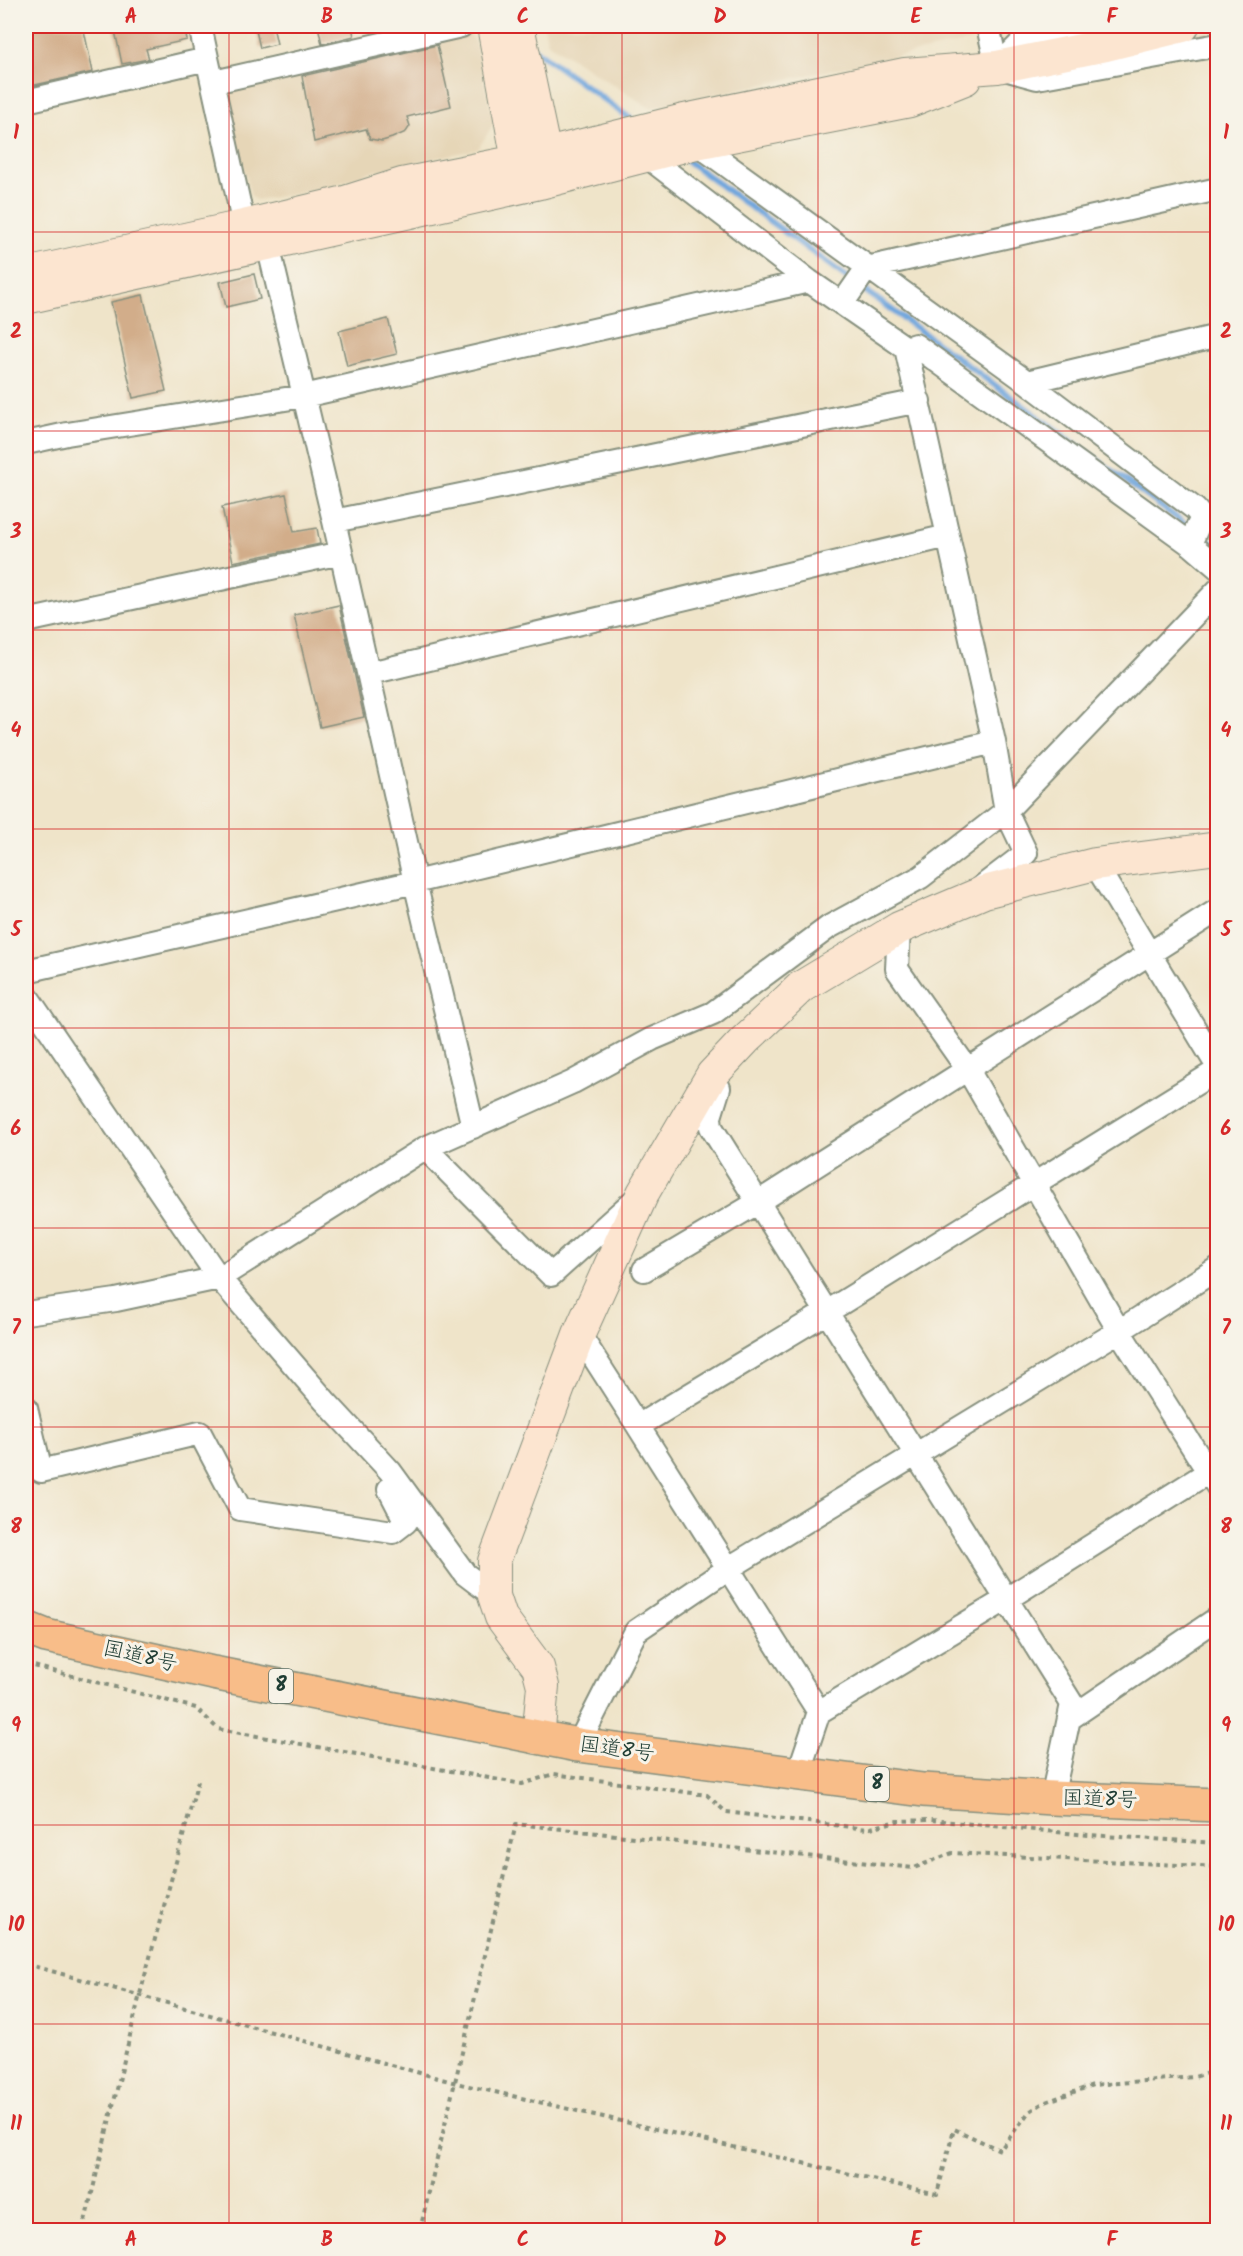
<svg xmlns="http://www.w3.org/2000/svg" width="1243" height="2256" viewBox="0 0 1243 2256" font-family="Kalam,'Klee One',sans-serif">
<rect width="100%" height="100%" fill="#f7f3e8"/>
<filter id="ink" filterUnits="userSpaceOnUse"><feTurbulence type="fractalNoise" baseFrequency=".0167" numOctaves="2"/><feDisplacementMap in="SourceGraphic" scale="12" xChannelSelector="R" yChannelSelector="G"/><feConvolveMatrix kernelMatrix="1 2 1 2 8 2 1 2 1" color-interpolation-filters="sRGB"/></filter>
<filter id="wash" filterUnits="userSpaceOnUse"><feTurbulence type="fractalNoise" baseFrequency=".008" numOctaves="4" result="noise"/><feDisplacementMap in="SourceGraphic" scale="24" xChannelSelector="R" yChannelSelector="G"/><feGaussianBlur stdDeviation="1.35" result="paint"/><feColorMatrix in="noise" values="0 0 0 0 0 0 0 0 0 0 0 0 0 0 0 0 0 1.4 0 .05"/><feComposite in="paint" operator="in"/></filter>
<g filter="url(#wash)">
<rect width="100%" height="100%" fill="#efe4c9"/>
<path fill="#e6d6b7" d="M544 26H979V29L970 41 650 108 548 43Z
M467 32 475 40 494 123 478 149 369 172 327 188 257 200 251 196 227 95 231 85Z"/>
<g fill="none" stroke-linecap="round" stroke-linejoin="round">
<path stroke="#6fa6dd" stroke-width="6" d="M534 49 635 122
M682 157 1192 529
M1200 535 1218 547"/>
</g>
<g id="blocks">
<path fill="#d2ad8a" d="M39 26H83L93 72 26 87V28Z
M114 26H184L187 40 146 49 149 59 122 64Z
M255 26H273L277 44 260 48Z
M318 26H352L354 36 322 44Z
M437 45 451 106 407 117 410 126 406 132 392 138 382 141 370 139 366 129 314 142 302 76Z
M254 274 260 299 226 307 220 282Z
M143 295 166 391 133 398 111 302Z
M388 319 397 354 347 366 339 331Z
M286 494 294 532 317 528 320 544 233 562 222 507Z
M339 605 364 717 320 727 294 615Z"/>
</g>
</g>
<g filter="url(#ink)">
<use href="#blocks" fill-opacity="0" stroke="#87907e" stroke-width="1.5"/>
<g fill="none" stroke-linecap="round" stroke-linejoin="round">
<defs>
<path id="street" d="M200 26 244 226 268 245 334 521 415 882 473 1127
M988 26 997 67
M997 67 1024 40 1081 26
M1001 68 1037 78 1218 45
M214 82 461 26
M26 101 207 59
M696 143 1027 382 1195 509 1202 517 1190 544
M842 304 867 268 1218 189
M906 348 915 345 1190 544 1218 568
M1027 382 1218 336
M26 443 67 434 304 396 809 281
M334 521 919 401
M26 621 341 553
M370 673 948 536
M1095 864 1218 1067
M979 889 1026 853 1006 811 1218 590
M899 928 897 969 968 1070 1119 1331 1218 1487
M26 971 415 882 994 742
M26 995 219 1278 325 1401 390 1471 465 1574 494 1596
M712 1075 719 1088 710 1117 711 1127 1072 1704 1052 1798
M425 1148 551 1275 637 1198
M644 1270 757 1203 1218 910
M26 1313 116 1300 219 1278 425 1148 573 1082 652 1039 713 1013 829 927 921 877 1006 811 994 742 906 348 809 281 645 155
M579 1334 638 1426
M26 1408 41 1471 200 1433 240 1509 393 1532 406 1522 389 1489
M819 1712 638 1426 827 1312 1218 1070
M1069 1719 1218 1618
M578 1745 636 1631 729 1568 1119 1331 1218 1268
M798 1774 819 1712 1005 1600 1218 1466"/>
<path id="secondary" d="M493 26 518 161 533 175
M518 26 545 154 542 173
M26 274 244 226 345 202 402 184 518 161 680 121 905 74 997 67 1106 45 1183 26
M26 298 540 183 696 143 910 101 965 79
M538 1738 543 1686 538 1667 501 1617 494 1596V1561L579 1334 643 1193 712 1075 745 1040 801 987 899 928 984 892 1095 864 1218 848"/>
<path id="highway" d="M26 1628 46 1636 213 1673 578 1745 923 1790 1052 1798 1218 1805"/>
</defs>
<use href="#street" stroke="#87907e" stroke-width="26"/>
<use href="#secondary" stroke="#87907e" stroke-width="34"/>
<use href="#highway" stroke="#87907e" stroke-width="36"/>
<path stroke="#87907e" stroke-width="4" stroke-dasharray="4.5 4.5" stroke-linecap="butt" d="M26 1664 196 1708 218 1729 522 1784 554 1774 707 1795 726 1812 867 1829 897 1821 931 1820 1088 1835 1218 1843
M26 1964 456 2083 937 2194 954 2129 1000 2150 1029 2112 1043 2103 1093 2085 1194 2077 1218 2070
M83 2230 140 1994 198 1781
M420 2230 516 1824 914 1868 952 1853 1218 1867"/>
<use href="#street" stroke="#fff" stroke-width="22"/>
<use href="#secondary" stroke="#fce5d0" stroke-width="32"/>
<use href="#highway" stroke="#f8bd89" stroke-width="33"/>
</g>
</g>
<path fill="none" stroke="#d62828" stroke-width="1.5" stroke-opacity="0.55" d="M229 26V2230M425 26V2230M622 26V2230M818 26V2230M1014 26V2230M26 232H1218M26 431H1218M26 630H1218M26 829H1218M26 1028H1218M26 1228H1218M26 1427H1218M26 1626H1218M26 1825H1218M26 2024H1218"/>
<g text-anchor="middle" dominant-baseline="central" stroke-width="6" stroke-linejoin="round" paint-order="stroke">
<g fill="#f7f3e8" stroke="#60746a" stroke-width="1.5">
<rect x="269" y="1669" width="24" height="34" rx="4.5"/>
<rect x="865" y="1767" width="24" height="34" rx="4.5"/>
</g>
<g font-size="20" font-weight="bold" fill="#1f3d34">
<text x="281" y="1686">8</text>
<text x="877" y="1784">8</text>
</g>
<g font-size="21" fill="#1f3d34" stroke="#f7f3e8">
<text transform="translate(140 1657) rotate(13)">国道8号</text>
<text transform="translate(617 1750) rotate(8)">国道8号</text>
<text transform="translate(1100 1800) rotate(2)">国道8号</text>
</g>
</g>
<rect width="1243" height="2256" fill="none" stroke="#f7f3e8" stroke-width="66"/>
<rect x="33" y="33" width="1177" height="2190" fill="none" stroke="#d62828" stroke-width="2"/>
<g font-size="20" text-anchor="middle" font-weight="bold" fill="#d62828">
<text x="131" y="23">A</text>
<text x="327" y="23">B</text>
<text x="523" y="23">C</text>
<text x="720" y="23">D</text>
<text x="916" y="23">E</text>
<text x="1112" y="23">F</text>
<text x="16" y="139">1</text>
<text x="1226" y="139">1</text>
<text x="16" y="338">2</text>
<text x="1226" y="338">2</text>
<text x="16" y="538">3</text>
<text x="1226" y="538">3</text>
<text x="16" y="737">4</text>
<text x="1226" y="737">4</text>
<text x="16" y="936">5</text>
<text x="1226" y="936">5</text>
<text x="16" y="1135">6</text>
<text x="1226" y="1135">6</text>
<text x="16" y="1334">7</text>
<text x="1226" y="1334">7</text>
<text x="16" y="1533">8</text>
<text x="1226" y="1533">8</text>
<text x="16" y="1732">9</text>
<text x="1226" y="1732">9</text>
<text x="16" y="1931">10</text>
<text x="1226" y="1931">10</text>
<text x="16" y="2130">11</text>
<text x="1226" y="2130">11</text>
<text x="131" y="2246">A</text>
<text x="327" y="2246">B</text>
<text x="523" y="2246">C</text>
<text x="720" y="2246">D</text>
<text x="916" y="2246">E</text>
<text x="1112" y="2246">F</text>
</g>
</svg>
